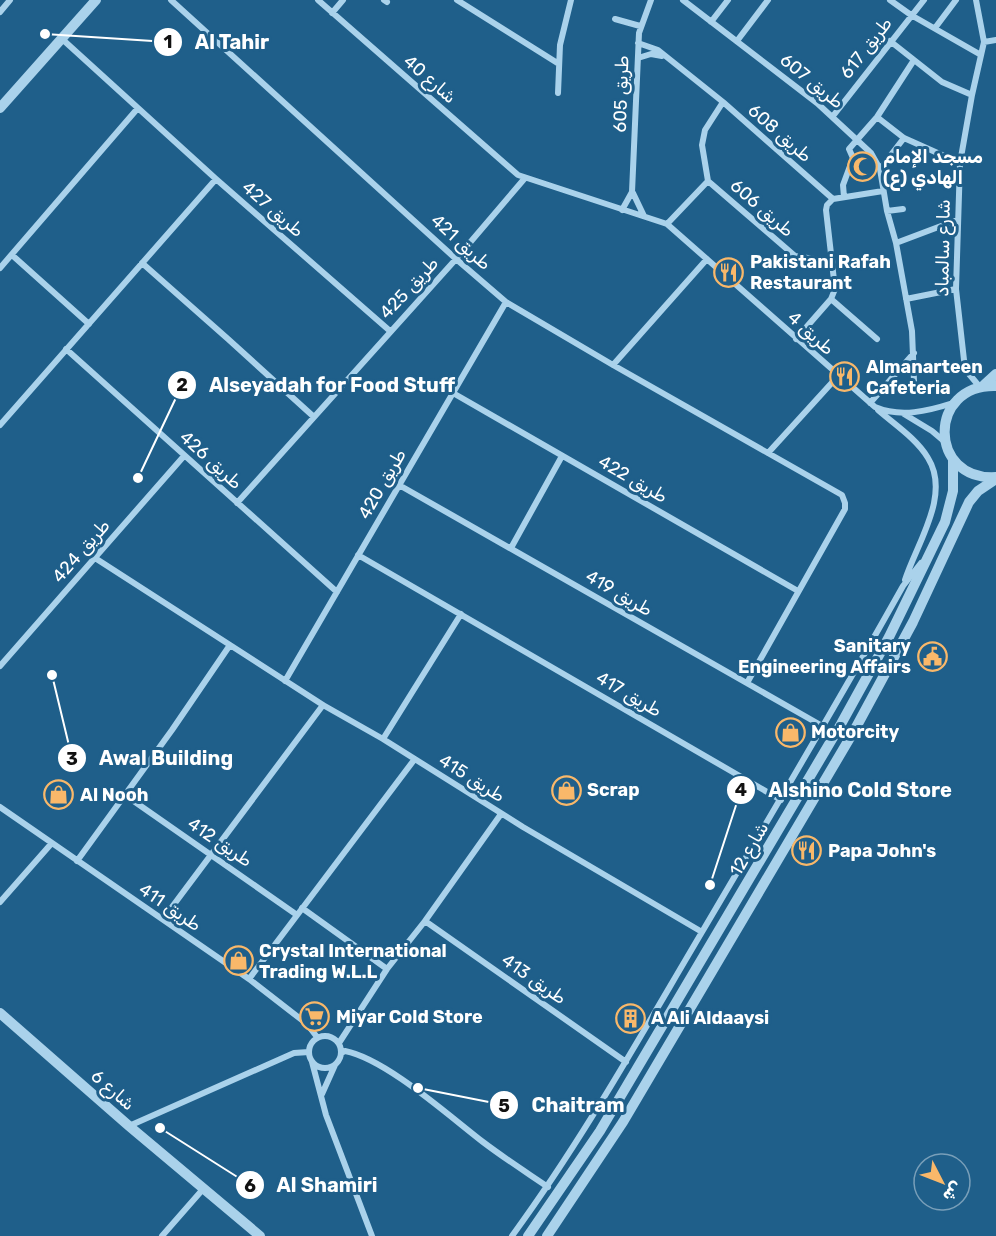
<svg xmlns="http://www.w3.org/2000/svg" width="996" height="1236" viewBox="0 0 996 1236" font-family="Rubik,Vazirmatn,sans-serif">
<rect width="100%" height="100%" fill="#1f5f8a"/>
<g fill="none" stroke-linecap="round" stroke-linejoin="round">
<path stroke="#aad2eb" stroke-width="6" d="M171 0 456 259 506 302 613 365 842 495 845 503V509L747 683
M318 0 518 175 667 224 875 407C901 418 928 411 953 403
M384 0 387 2
M457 0 559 64
M683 0 817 103 871 153 880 169 887 211 896 243 912 331 914 381
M890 0 911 15 981 55
M976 0 984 42 972 95 960 163 956 289 964 360 969 374 979 386
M0 12 10 0
M332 13 343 0
M615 19 640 26
M711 22 728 0
M935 28 956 0
M61 38 216 179 390 331
M737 41 768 0
M890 41 942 82 972 95
M984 42 996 40
M638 43 658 50 723 102 833 199
M638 58 651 54 662 56
M558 93 560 45 571 0
M723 102 705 130 702 145 708 181 795 256 833 262
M833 116 924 0
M877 117 904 138 960 163
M880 169 904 138
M633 193 644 216
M844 197 843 185 853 158 849 149 877 117 914 60
M833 199 883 191
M622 210 632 192 639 33 651 0
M887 211 903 209
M667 224 708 181
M896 243 957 220
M12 255 89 324
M142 263 228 339 314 417
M0 268 138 108
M831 299 877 339
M906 299 956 289
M796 339 831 299 835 289 826 210 827 205 833 199
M66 349 337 592
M613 365 707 259
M453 393 798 591
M870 403 914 353
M878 410C894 424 917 439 928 458 951 495 917 543 905 580
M904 414 932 431 945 442
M0 425 216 179
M768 453 838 376
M399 485 824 727
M237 503 456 259 525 178
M511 548 562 456
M358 555 781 800
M95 558 323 705 383 739 523 827 702 932
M0 666 184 456
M285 681 506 302
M383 739 461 614
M125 795 297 915
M0 807 249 979 307 1024 317 1037
M77 861 172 730 230 645
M0 902 51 844
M172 907 323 705
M302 908 387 969
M425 921 626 1062
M249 979 414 760
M309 1052a16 16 0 1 1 32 0a16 16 0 1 1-32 0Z
M339 1043 387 969 425 921 501 814
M341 1053 345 1051C386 1059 449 1116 483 1142 504 1158 526 1172 548 1187
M312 1062 326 1115 372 1236
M322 1094 335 1065
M129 1126 294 1053 309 1052
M162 1236 204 1188
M512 1236C583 1139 641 1035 702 932 770 817 838 702 903 586L921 563"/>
<path stroke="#aad2eb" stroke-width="10" d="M0 108 96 0
M984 385 996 374
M996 386C927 384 928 481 996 477
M0 1013 129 1126 260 1236
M528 1236 600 1131 841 724 889 637 945 522 953 491V459
M547 1236 623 1122 854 731 913 622 969 502 978 491 996 479"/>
</g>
<defs>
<symbol id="mosque-ring" viewBox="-11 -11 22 22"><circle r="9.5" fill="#1f5f8a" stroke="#f9b86a" stroke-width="1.5"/><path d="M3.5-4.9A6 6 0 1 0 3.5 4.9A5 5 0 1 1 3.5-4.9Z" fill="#f9b86a"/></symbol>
<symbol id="restaurant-ring" viewBox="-11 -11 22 22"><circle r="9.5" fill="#1f5f8a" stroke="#f9b86a" stroke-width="1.5"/><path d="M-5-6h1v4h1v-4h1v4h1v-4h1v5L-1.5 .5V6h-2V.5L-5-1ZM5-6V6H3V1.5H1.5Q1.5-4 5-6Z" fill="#f9b86a"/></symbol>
<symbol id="civic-ring" viewBox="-11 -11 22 22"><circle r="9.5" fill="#1f5f8a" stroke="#f9b86a" stroke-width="1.5"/><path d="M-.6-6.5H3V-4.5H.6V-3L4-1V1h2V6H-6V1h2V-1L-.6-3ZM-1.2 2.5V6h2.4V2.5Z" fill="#f9b86a"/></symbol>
<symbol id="shop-ring" viewBox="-11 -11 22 22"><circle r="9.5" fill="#1f5f8a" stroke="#f9b86a" stroke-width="1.5"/><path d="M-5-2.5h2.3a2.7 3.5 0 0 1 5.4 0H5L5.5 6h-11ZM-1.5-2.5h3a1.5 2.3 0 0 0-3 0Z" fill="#f9b86a"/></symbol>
<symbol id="supermarket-ring" viewBox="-11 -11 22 22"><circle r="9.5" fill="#1f5f8a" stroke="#f9b86a" stroke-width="1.5"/><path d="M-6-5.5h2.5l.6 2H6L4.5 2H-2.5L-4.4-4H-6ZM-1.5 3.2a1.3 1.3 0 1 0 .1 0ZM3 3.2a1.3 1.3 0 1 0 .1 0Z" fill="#f9b86a"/></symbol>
<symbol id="building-ring" viewBox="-11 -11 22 22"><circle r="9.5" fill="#1f5f8a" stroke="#f9b86a" stroke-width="1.5"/><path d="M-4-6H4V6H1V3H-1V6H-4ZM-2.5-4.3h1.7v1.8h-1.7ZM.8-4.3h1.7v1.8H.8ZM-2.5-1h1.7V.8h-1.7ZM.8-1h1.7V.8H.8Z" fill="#f9b86a"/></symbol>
</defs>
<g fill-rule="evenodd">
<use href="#mosque-ring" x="846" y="150" width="33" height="33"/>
<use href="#restaurant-ring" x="712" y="256" width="33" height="33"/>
<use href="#restaurant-ring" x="828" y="360" width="33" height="33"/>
<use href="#civic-ring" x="916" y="640" width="33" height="33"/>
<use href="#shop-ring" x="774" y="716" width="33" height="33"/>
<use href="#shop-ring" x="550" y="774" width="33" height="33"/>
<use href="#shop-ring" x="42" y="778" width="33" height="33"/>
<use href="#restaurant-ring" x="790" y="834" width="33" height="33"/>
<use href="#shop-ring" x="222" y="944" width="33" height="33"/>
<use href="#supermarket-ring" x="298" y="1000" width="33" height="33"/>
<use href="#building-ring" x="614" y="1002" width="33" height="33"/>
</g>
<g text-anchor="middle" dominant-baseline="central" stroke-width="6" stroke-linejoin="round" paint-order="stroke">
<g font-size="18" fill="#fff" stroke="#1f5f8a">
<text transform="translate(866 48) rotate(-52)">طريق 617</text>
<text transform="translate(430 79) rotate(41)">شارع 40</text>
<text transform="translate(812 81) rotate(39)">طريق 607</text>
<text transform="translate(621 94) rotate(-88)">طريق 605</text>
<text transform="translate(780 133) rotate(41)">طريق 608</text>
<text transform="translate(762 208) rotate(41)">طريق 606</text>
<text transform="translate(273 209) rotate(41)">طريق 427</text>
<text transform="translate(461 242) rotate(42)">طريق 421</text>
<text transform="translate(943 248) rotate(-89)">شارع سالمباد</text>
<text transform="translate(409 288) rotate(-47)">طريق 425</text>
<text transform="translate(811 333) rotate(42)">طريق 4</text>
<text transform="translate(211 460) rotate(42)">طريق 426</text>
<text transform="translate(633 479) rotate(30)">طريق 422</text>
<text transform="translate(382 484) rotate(-60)">طريق 420</text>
<text transform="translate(81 551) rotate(-49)">طريق 424</text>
<text transform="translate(619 593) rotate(30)">طريق 419</text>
<text transform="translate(629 694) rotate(30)">طريق 417</text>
<text transform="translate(472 778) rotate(32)">طريق 415</text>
<text transform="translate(220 842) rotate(34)">طريق 412</text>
<text transform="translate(749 849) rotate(-60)">شارع 12</text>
<text transform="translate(170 907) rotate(34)">طريق 411</text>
<text transform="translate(534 979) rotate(35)">طريق 413</text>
<text transform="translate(113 1090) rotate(41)">شارع 6</text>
</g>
<g font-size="18" font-weight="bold" fill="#fff" stroke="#1f5f8a" text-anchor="start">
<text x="883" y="157">مسجد الإمام<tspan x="883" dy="21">الهادي (ع)</tspan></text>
<text x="750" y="262">Pakistani Rafah<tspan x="750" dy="21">Restaurant</tspan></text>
<text x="866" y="367">Almanarteen<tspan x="866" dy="21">Cafeteria</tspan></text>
<text x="911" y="646" text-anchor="end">Sanitary<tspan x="911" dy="21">Engineering Affairs</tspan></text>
<text x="811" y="732">Motorcity</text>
<text x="587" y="790">Scrap</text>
<text x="80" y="795">Al Nooh</text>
<text x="828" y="851">Papa John's</text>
<text x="259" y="951">Crystal International<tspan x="259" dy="21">Trading W.L.L</tspan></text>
<text x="336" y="1017">Miyar Cold Store</text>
<text x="651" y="1018">A Ali Aldaaysi</text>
</g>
</g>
<path fill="none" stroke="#fff" stroke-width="2" d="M45 34L168 42M138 478L182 385M52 675L72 758M710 885L741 790M418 1088L504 1105M160 1128L250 1185"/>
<g fill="#fff" stroke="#1f5f8a" stroke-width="2">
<circle cx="45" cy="34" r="6"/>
<circle cx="138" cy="478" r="6"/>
<circle cx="52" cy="675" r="6"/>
<circle cx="710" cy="885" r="6"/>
<circle cx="418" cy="1088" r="6"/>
<circle cx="160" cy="1128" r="6"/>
<circle cx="168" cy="42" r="15"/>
<circle cx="182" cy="385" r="15"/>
<circle cx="72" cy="758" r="15"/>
<circle cx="741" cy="790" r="15"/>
<circle cx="504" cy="1105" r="15"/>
<circle cx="250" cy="1185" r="15"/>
</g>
<g font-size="18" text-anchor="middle" font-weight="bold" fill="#111">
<text x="168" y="48">1</text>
<text x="182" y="391">2</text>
<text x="72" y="765">3</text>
<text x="741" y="796">4</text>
<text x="504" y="1112">5</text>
<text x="250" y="1192">6</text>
</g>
<g font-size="20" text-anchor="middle" font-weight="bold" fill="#fff" stroke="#1f5f8a" stroke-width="6" stroke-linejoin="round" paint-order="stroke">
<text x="232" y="49">Al Tahir</text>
<text x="332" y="392">Alseyadah for Food Stuff</text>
<text x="166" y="765">Awal Building</text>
<text x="860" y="797">Alshino Cold Store</text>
<text x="578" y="1112">Chaitram</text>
<text x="327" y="1192">Al Shamiri</text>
</g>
<g transform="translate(942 1182) rotate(132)"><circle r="28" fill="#1f5f8a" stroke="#799fb9" stroke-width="1.5"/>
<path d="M0-4.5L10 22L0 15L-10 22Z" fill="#f9b86a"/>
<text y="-9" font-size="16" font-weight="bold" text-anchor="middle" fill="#ffffff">ش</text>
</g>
</svg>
